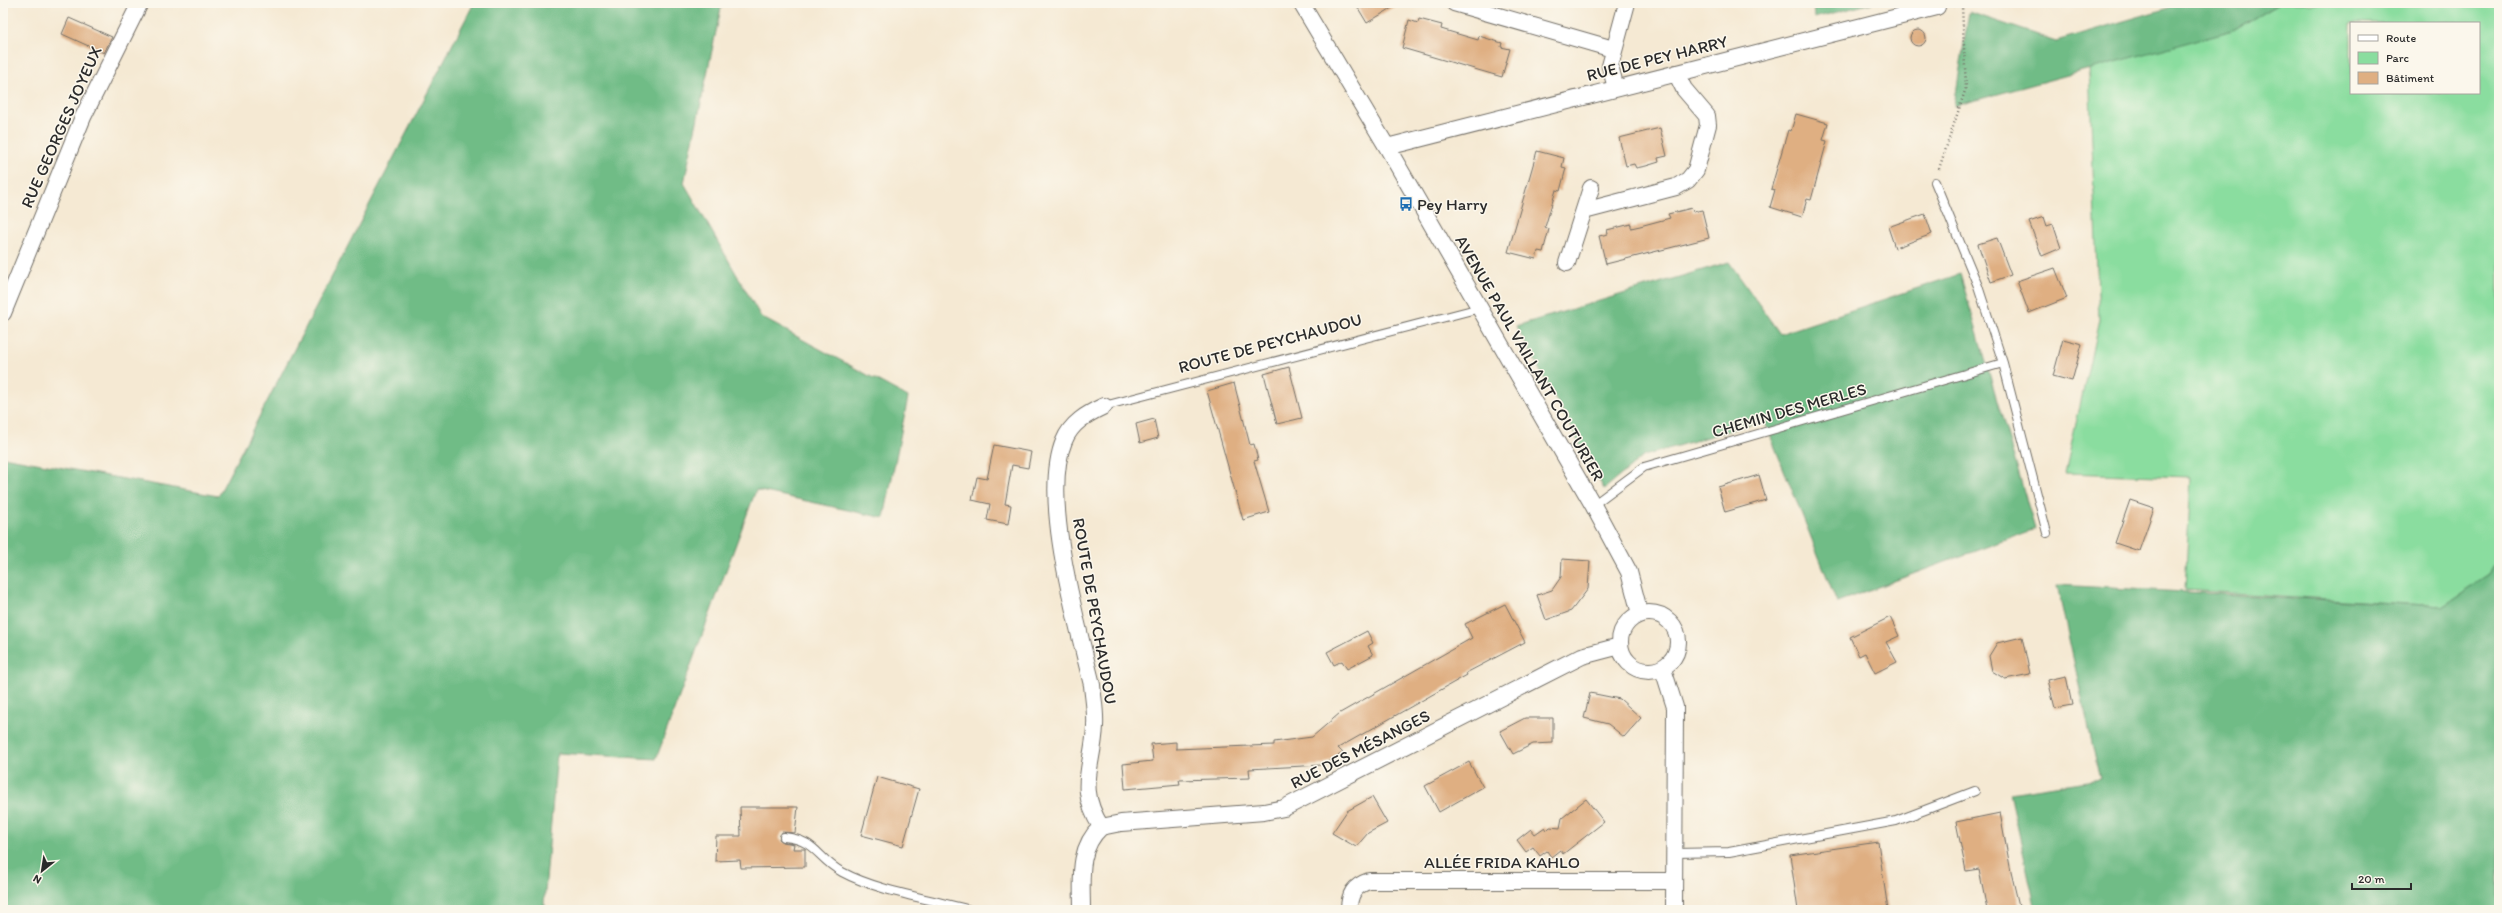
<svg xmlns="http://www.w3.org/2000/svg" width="2502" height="913" viewBox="0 0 2502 913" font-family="Itim,sans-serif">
<rect width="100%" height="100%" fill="#fbf7ec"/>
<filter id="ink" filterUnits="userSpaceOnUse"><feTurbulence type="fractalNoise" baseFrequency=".025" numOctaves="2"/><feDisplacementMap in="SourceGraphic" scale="8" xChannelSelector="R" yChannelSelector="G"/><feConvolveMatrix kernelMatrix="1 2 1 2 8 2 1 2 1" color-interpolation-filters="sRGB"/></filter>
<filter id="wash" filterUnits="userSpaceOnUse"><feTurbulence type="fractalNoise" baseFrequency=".012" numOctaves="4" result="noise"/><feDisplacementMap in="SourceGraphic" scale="16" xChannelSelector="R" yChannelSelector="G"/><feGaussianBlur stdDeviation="0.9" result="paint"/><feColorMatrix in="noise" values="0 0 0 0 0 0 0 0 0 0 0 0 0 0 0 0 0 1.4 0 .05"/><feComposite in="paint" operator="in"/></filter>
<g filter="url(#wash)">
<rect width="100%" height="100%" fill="#f5e9d3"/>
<path fill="#8add9f" stroke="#5a8465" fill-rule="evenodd" d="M2280 3H2499V559L2489 575 2442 606 2185 590 2191 477 2065 473 2099 320 2089 67 2233 30ZM2351 23H2479V93H2351Z"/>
<path fill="#6fbc86" stroke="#4d7458" d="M474 3H722L684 183 761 317 908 397 884 518 756 490 656 759 557 753 544 903 547 910H3V457L218 496Z
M1813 3H1872L1814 18Z
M2185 3H2280L2233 30 1954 106 1969 12 2056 41Z
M1729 262 1780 334 1960 274 2035 529 1837 602 1764 420 1644 456 1604 489 1516 326Z
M2499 559V910H2036L2010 793 2100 779 2057 585 2442 606 2489 575Z"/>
<g id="blocks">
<path fill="#dfaf82" d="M1355 3H1400L1367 23Z
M69 18 112 37 104 53 62 34Z
M1419 19 1442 25 1441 29 1478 40 1479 36 1502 43 1501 47 1510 49 1502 77 1402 48 1409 20 1418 23Z
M1910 38a8 8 0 1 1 16 0a8 8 0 1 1-16 0Z
M1796 114 1828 123 1823 140 1827 141 1811 200 1807 199 1802 217 1770 207 1775 190 1771 189 1788 130 1791 131Z
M1660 128 1667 156 1658 158 1659 162 1646 166 1636 168 1634 164 1626 166 1619 138Z
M1537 151 1564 158 1562 167 1566 168 1560 191 1556 190 1545 227 1549 229 1543 252 1538 251 1536 259 1508 252Z
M1692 208 1693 212 1702 210 1709 238 1606 264 1599 236 1608 234 1607 230 1631 224V228L1640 226 1670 218 1668 214Z
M1925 214 1932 234 1895 248 1888 227Z
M2044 217 2047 226 2053 224 2061 248 2042 256 2029 222Z
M1997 238 2011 275 1991 282 1978 244Z
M2055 268 2067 298 2029 313 2017 281Z
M2063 339 2082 344 2072 381 2053 376Z
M1289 367 1302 418 1277 424 1264 374Z
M1234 383 1250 445 1254 444 1258 460 1254 461 1269 512 1243 520 1207 391Z
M1154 419 1158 438 1140 443 1136 424Z
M994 445 1031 452 1028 468 1012 465 1005 504 1011 505 1008 524 987 520 990 504 972 500 977 477 987 479Z
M1759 475 1766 500 1725 512 1718 487Z
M2130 500 2154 508 2139 551 2115 543Z
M1562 559 1590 561 1588 589 1571 611 1546 620 1537 595 1552 590 1561 577Z
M1505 604 1525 642 1466 673 1467 675 1338 748 1343 753 1322 765 1249 769 1250 778 1179 780 1180 784 1125 789 1123 764 1153 761 1151 744 1176 742V749L1274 745V742L1312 737 1340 713 1472 638 1465 624Z
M1890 617 1899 636 1886 642 1897 662 1875 673 1865 653 1859 656 1850 637Z
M1367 631 1373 643 1368 646 1373 655 1347 669 1342 661 1334 665 1327 652Z
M2022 637 2030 674 2005 679 1992 671 1989 656 1997 643Z
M2066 676 2072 705 2055 708 2048 680Z
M1590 693 1620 699 1641 718 1624 737 1608 724 1584 718Z
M1525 718H1553V743L1533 744 1513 754 1500 731Z
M1469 762 1483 787 1439 812 1425 786Z
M877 777 919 789 903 846 861 835Z
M1372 797 1387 823 1368 833 1356 847 1332 833 1347 811Z
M1586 799 1604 822 1563 854 1560 850 1551 857 1547 851 1540 856 1533 847 1526 852 1517 840 1531 829 1535 834 1545 827 1547 830 1550 827 1560 828 1562 818Z
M740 807H798L795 833 782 832 779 839 783 842 794 844 793 849H805V867L741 868 740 860 715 861 716 836H741Z
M2000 813 2011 872 2020 910H1987L1979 869 1966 871 1956 822Z
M1878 842 1888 910H1798L1790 855Z"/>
</g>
</g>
<g filter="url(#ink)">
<use href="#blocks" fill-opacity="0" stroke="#726e66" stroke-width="1"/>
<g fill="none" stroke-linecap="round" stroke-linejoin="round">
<defs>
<path id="service" d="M1935 182 1978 286 2003 363 2047 533
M1104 406 1480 308
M1593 505 1644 467 2003 363
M784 837C817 840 816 858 842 872 877 891 931 899 970 910
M1675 853 1729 852 1896 821 1975 791"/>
<path id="minor" d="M1301 3 1387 147 1593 505 1629 572 1640 614
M1454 3 1613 49
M1616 88 1610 66 1627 3
M1387 147 1937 7
M1584 211 1676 187 1688 180 1696 170 1708 125 1707 116 1684 89 1676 73
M1567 263 1591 188
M3 313 83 117 140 3
M1620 642a29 29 0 1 1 58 0a29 29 0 1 1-58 0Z
M1663 669 1675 707 1674 910
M1101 827 1121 823 1264 812 1284 808 1582 656 1620 646
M1101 827C1076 786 1093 769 1095 726 1096 712 1093 698 1092 685 1078 625 1040 498 1064 441 1071 423 1087 414 1104 406
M1082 910C1082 880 1077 849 1101 827
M1349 910C1349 894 1354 886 1369 881H1674"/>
</defs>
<use href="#service" stroke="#726e66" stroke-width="10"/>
<use href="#minor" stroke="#726e66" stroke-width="18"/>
<path stroke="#726e66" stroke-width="2.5" stroke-dasharray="1 3" stroke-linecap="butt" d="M1953 6 1968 3
M1939 169 1966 88 1962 6"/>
<use href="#service" stroke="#fff" stroke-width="8"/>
<use href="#minor" stroke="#fff" stroke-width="16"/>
</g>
</g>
<defs>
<symbol id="bus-bare" viewBox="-9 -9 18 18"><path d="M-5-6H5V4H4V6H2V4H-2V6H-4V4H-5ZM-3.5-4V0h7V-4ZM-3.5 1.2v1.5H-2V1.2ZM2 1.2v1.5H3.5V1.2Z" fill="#1f6fb2" stroke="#fbf7ec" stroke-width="2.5" paint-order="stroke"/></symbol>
</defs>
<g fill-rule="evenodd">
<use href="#bus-bare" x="1396" y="194" width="20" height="20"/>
</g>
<g text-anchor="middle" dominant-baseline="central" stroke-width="3" stroke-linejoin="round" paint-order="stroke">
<g font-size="17" fill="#2b2b2b" stroke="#fbf7ec">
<text transform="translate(1657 58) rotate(-14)">RUE DE PEY HARRY</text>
<text transform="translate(61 127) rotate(-66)">RUE GEORGES JOYEUX</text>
<text transform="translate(1270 343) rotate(-15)">ROUTE DE PEYCHAUDOU</text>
<text transform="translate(1530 358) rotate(60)">AVENUE PAUL VAILLANT COUTURIER</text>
<text transform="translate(1789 410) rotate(-16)">CHEMIN DES MERLES</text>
<text transform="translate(1095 611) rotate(80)">ROUTE DE PEYCHAUDOU</text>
<text transform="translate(1360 749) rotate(-27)">RUE DES MÉSANGES</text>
<text x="1502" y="862">ALLÉE FRIDA KAHLO</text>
</g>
<g font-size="17" fill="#2b2b2b" stroke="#fbf7ec" text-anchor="start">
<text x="1417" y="204">Pey Harry</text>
</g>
</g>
<rect width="2502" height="913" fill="none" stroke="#fbf7ec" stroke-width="16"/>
<rect x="2350" y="22" width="130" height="72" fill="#fbf7ec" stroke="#a8a59f"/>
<rect x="2358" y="35" width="20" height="6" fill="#ffffff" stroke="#a8a59f"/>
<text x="2386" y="42" font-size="12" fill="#2b2b2b">Route</text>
<rect x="2358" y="52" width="20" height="12" fill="#8add9f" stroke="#a8a59f"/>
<text x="2386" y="62" font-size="12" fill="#2b2b2b">Parc</text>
<rect x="2358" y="72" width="20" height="12" fill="#dfaf82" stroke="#a8a59f"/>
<text x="2386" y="82" font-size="12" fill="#2b2b2b">Bâtiment</text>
<g transform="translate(42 871) rotate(210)" stroke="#fbf7ec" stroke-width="3" paint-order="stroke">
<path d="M0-3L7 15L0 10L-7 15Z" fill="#2b2b2b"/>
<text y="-6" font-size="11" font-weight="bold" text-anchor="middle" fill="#2b2b2b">N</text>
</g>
<path d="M2352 883v6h59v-6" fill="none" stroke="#2b2b2b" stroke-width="2"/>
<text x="2358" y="883" font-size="12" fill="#2b2b2b" stroke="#fbf7ec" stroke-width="3" paint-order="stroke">20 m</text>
</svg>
